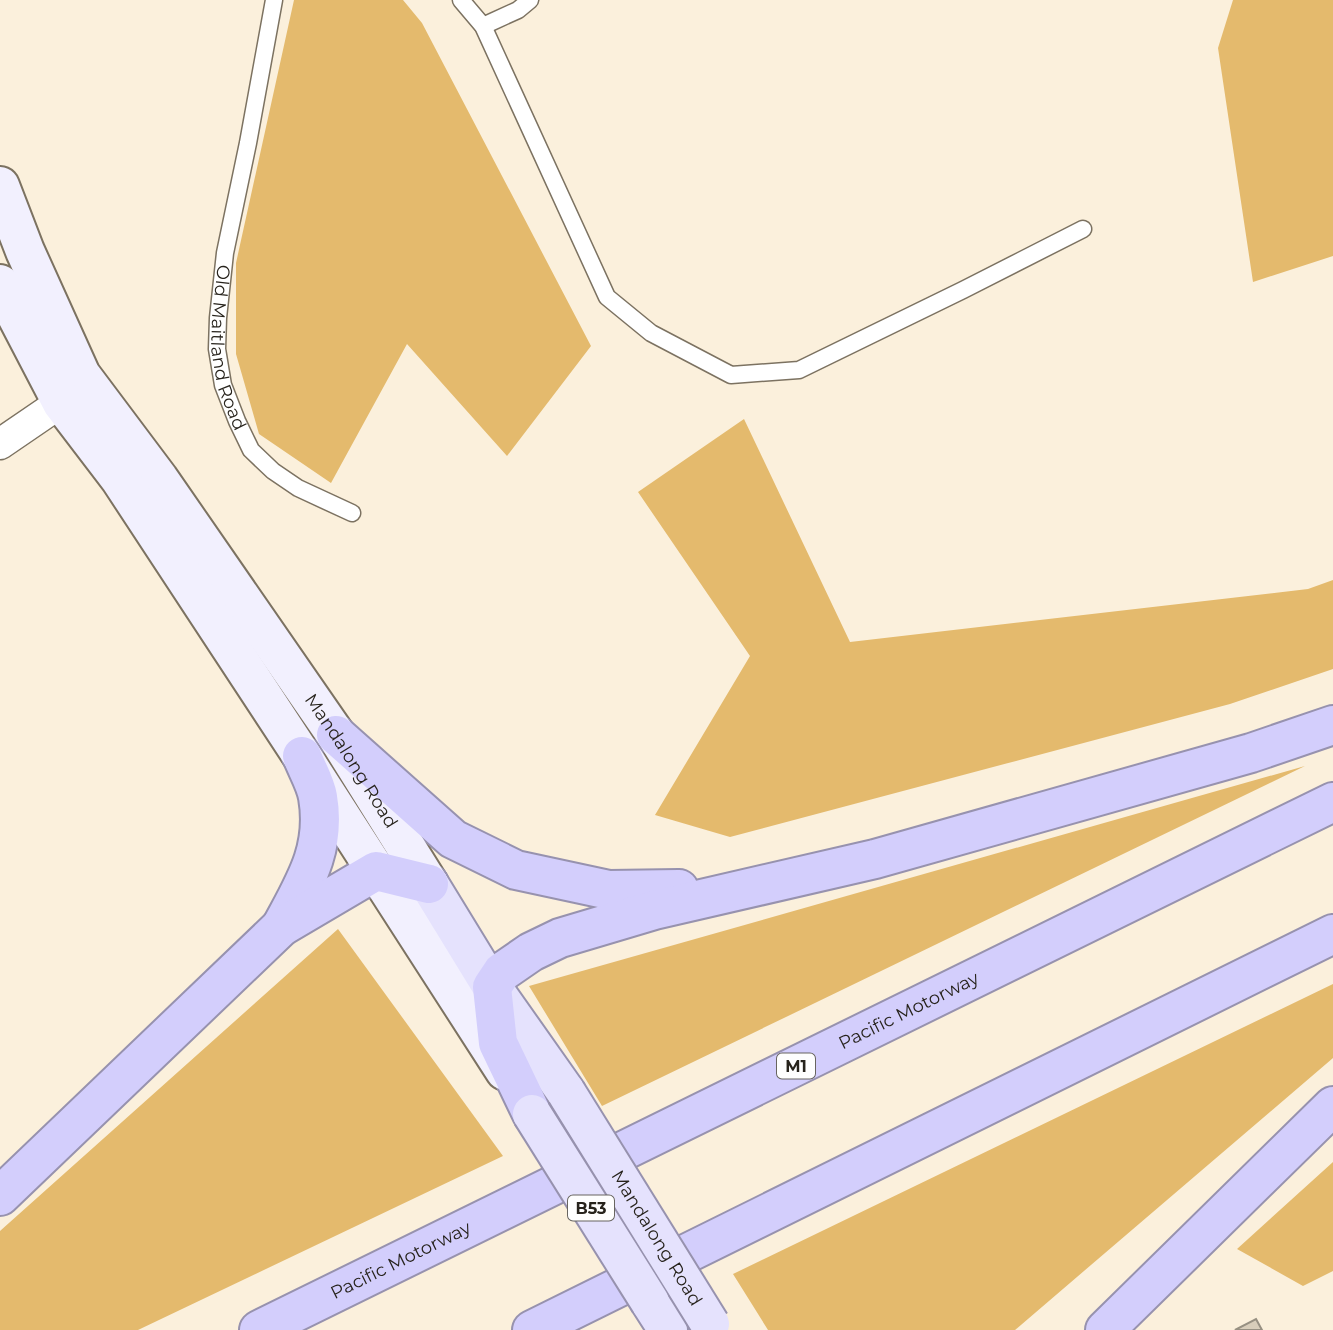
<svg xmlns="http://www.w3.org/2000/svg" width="1333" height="1330" viewBox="0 0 1333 1330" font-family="Montserrat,sans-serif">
<rect width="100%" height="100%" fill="#fbf0dc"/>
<path fill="#e4ba6d" d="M294 0H403L422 23 591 346 507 456 407 344 331 483 259 434 236 354V263Z
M1233 0H1333V256L1253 282 1218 48Z
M744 419 850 642 1308 589 1333 580V669L1230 704 730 837 655 815 750 656 638 492Z
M1305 766 602 1106 529 986Z
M338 929 503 1156 138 1330H0V1231Z
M1333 984V1058L1015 1330H768L733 1274Z
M1333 1162V1271L1303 1286 1237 1249Z"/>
<path fill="#d8cdba" stroke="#979082" stroke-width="2" d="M1256 1319 1262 1330H1235Z"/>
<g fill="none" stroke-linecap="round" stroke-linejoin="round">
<defs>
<g id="lane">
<path id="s1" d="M274 0 248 143 225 253 218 318 217 349 223 385 237 421 251 450 273 471 298 488 352 513"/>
<path d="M461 0 483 26 607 297 651 333 731 375 799 370 963 290 1083 229"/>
<path d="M483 26 518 10 530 0"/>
</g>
<path id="street" d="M0 444 79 390"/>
<g id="secondary">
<path id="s2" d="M0 186 25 251 81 375 159 479 336 735 429 884"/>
<path d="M0 284 62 403 120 479 302 756 505 1071"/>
</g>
<path id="primary" d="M429 884 492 987 566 1092
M650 1302 668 1330"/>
<g id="highway">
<path d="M336 735 453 839 516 870 609 890 679 889"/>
<path d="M281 927C304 884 327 849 318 797 316 784 307 769 302 756"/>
<path d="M532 1114 498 1043 492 987 502 972 531 952 560 938 654 910 875 859 1251 753 1333 725"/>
<path d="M0 1196 281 927 376 871 429 884"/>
<path id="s3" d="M259 1330 1333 802"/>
<path d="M532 1330 1333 934"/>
<path d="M1105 1330 1333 1106"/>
</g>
</defs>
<use href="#lane" stroke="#7c7261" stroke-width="19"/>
<use href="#street" stroke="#7c7261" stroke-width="33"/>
<use href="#secondary" stroke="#7c7261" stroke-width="42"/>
<use href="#primary" stroke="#9792ae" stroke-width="42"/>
<use href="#highway" stroke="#9792ae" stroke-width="42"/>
<use href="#lane" stroke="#fff" stroke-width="16"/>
<use href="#street" stroke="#fff" stroke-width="30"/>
<use href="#secondary" stroke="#f2f0fe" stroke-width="38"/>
<use href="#primary" stroke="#e5e2fd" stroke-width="38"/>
<use href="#highway" stroke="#d3cefc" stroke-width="38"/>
<defs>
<g id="primary-bridge">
<path id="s4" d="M566 1092 710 1324"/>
<path d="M532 1114 650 1302"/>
</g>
</defs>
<use href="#primary-bridge" stroke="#9792ae" stroke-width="42" stroke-linecap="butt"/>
<use href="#primary-bridge" stroke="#e5e2fd" stroke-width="38"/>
</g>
<g text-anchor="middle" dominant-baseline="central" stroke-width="7" stroke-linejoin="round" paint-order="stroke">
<g fill="#fefefe" stroke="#686560" stroke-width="2">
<rect x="777" y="1053.5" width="38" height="25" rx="5"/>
<rect x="568" y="1195.5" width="46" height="25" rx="5"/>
</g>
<g font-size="16" font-weight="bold" fill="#27231c">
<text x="796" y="1066">M1</text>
<text x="591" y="1208">B53</text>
</g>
<g font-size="18" fill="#27231c" stroke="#fefefe">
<text stroke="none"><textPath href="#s1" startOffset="354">Old Maitland Road</textPath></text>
<text stroke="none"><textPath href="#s2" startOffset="677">Mandalong Road</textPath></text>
<text stroke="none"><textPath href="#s3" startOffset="724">Pacific Motorway</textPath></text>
<text stroke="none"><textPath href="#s4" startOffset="172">Mandalong Road</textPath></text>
<text stroke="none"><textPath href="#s3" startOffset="158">Pacific Motorway</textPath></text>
</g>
</g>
</svg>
